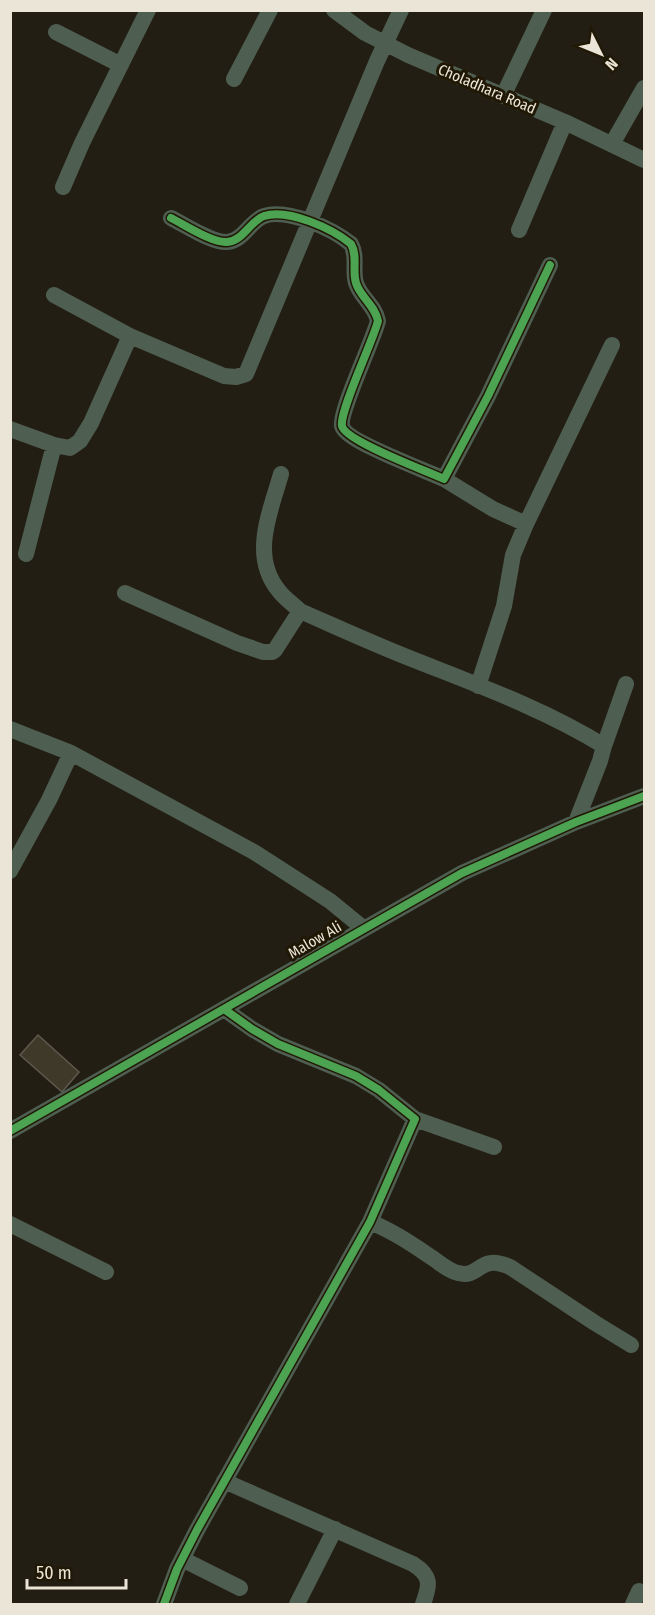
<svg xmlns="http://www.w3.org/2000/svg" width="655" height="1615" viewBox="0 0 655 1615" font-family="'Fira Sans Condensed',sans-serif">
<rect width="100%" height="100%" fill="#231e13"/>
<path fill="#3f392a" stroke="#5d594f" stroke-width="1.5" d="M38 1035 79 1072 62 1092 20 1055Z"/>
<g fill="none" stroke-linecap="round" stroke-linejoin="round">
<path stroke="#4e5e51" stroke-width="16" d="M334 10 365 33 408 55 565 122 644 160
M56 32 121 65
M234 79 270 10
M503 96 544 10
M612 144 644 88
M63 187 82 143 148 10
M171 218C185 225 212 243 227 242 243 241 250 221 264 216 288 208 333 229 351 244 358 256 352 270 356 283 360 297 375 305 378 321 373 341 339 412 342 426 345 441 427 471 444 479L488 396 550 265
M519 230 565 122
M54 295 130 336
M10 429 54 445 70 448 80 441 91 423 130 336 224 376 236 377 246 374 377 61 401 10
M281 474C270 513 250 556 279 591 285 599 293 604 300 611
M444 479 493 509 526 524 513 555 504 606 478 686
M526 524 612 345
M26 554 54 445
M125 593 237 643 263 652H272L275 650 300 611C339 628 378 646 417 661 480 686 546 710 604 746L600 761 576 822
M10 729 71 753 254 852 330 901 363 928
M604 746 626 684
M10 871 49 800 71 753
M415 1119 494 1147
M10 1131 462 873 576 822 644 796
M370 1222C393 1231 413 1245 434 1259 441 1264 449 1271 458 1273 481 1279 478 1253 510 1267L595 1323 631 1345
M10 1224 106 1272
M224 1481 413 1564C432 1576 430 1585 423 1604
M182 1559 240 1588
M164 1604 177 1569 197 1530 370 1222 415 1119 379 1090 356 1076 278 1044 252 1029 224 1009
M297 1604 335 1529
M633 1604 639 1591"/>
<defs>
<path id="cycleway" d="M171 218C185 225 212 243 227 242 243 241 250 221 264 216 288 208 333 229 351 244 358 256 352 270 356 283 360 297 375 305 378 321 373 341 339 412 342 426 345 441 427 471 444 479L488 396 550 265
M10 1131 462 873 576 822 644 796
M164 1604 177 1569 197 1530 370 1222 415 1119 379 1090 356 1076 278 1044 252 1029 224 1009"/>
</defs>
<use href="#cycleway" stroke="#201804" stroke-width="11"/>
<use href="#cycleway" stroke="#4ca352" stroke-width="8"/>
</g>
<g text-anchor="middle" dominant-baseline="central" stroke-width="6" stroke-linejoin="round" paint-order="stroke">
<g font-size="15" fill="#ebe5d8" stroke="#201804">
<text transform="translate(487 89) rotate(23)">Choladhara Road</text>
<text transform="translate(315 940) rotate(-30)">Malow Ali</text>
</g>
</g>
<rect width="655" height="1615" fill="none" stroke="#ebe5d8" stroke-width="24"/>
<g transform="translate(601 54) rotate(133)" stroke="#201804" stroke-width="4.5" paint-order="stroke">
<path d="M0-4.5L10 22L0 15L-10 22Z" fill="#ebe5d8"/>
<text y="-9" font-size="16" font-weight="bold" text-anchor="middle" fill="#ebe5d8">N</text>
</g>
<path d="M27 1579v9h99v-9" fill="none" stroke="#ebe5d8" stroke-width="3"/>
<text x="36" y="1579" font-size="18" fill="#ebe5d8" stroke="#201804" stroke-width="4.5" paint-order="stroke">50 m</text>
</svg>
